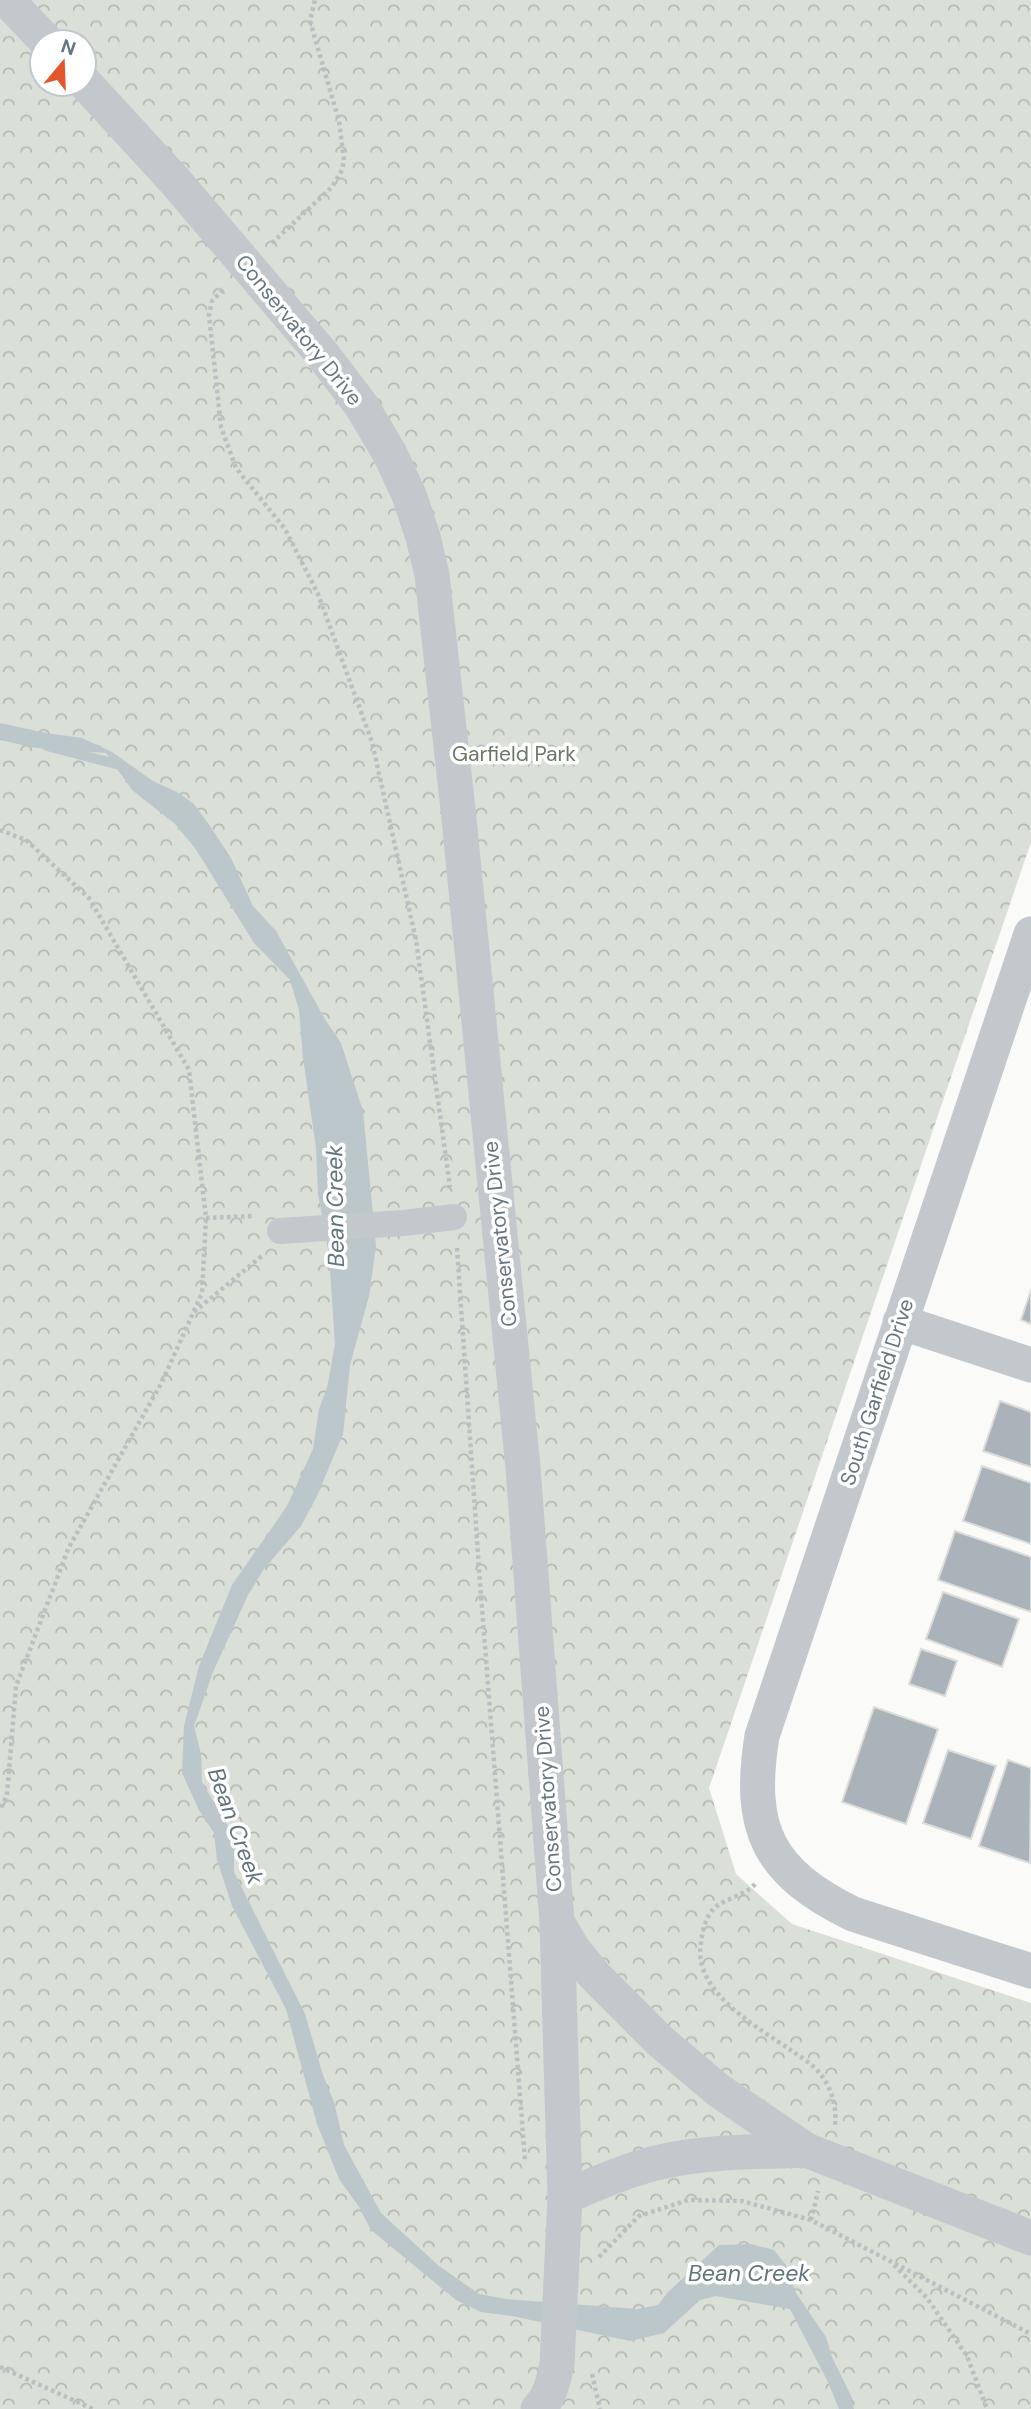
<svg xmlns="http://www.w3.org/2000/svg" width="1031" height="2409" viewBox="0 0 1031 2409" font-family="'DM Sans',sans-serif">
<defs>
<pattern id="forest-crowns" width="20" height="18" patternUnits="userSpaceOnUse" patternTransform="scale(1.75)"><rect width="20" height="18" fill="#dadfd7"/><path d="M2 6a3 3 0 1 1 6 0M12 15a3 3 0 1 1 6 0" fill="none" stroke="#b4b9b4"/></pattern>
</defs>
<rect width="100%" height="100%" fill="#fafaf8"/>
<path fill="url(#forest-crowns)" fill-rule="evenodd" d="M0 0H1031V842L709 1788 736 1874 792 1924 1031 2003V2409H0ZM42 42H84V84H42Z"/>
<path fill="#bbc7cb" d="M0 723 46 733 82 738 112 752 153 781 177 792 194 804 210 826 231 858 253 906 276 931 326 1021 341 1043 363 1111 376 1246 369 1296 350 1365 343 1434 317 1496 301 1526 264 1569 248 1595 213 1672 194 1726 201 1754 202 1782 229 1828 234 1843V1872L305 2014 323 2075 334 2102 344 2145 381 2213 439 2266 479 2294 506 2299 638 2309 658 2305 668 2292 719 2245 751 2244 774 2250 786 2265 796 2293 826 2337 832 2357 852 2398 854 2409H839L828 2382 790 2309 716 2296 700 2300 664 2333 630 2341 512 2316 481 2312 456 2300 371 2230 359 2207 339 2179 317 2124 286 2009 232 1906 217 1860 214 1833 199 1810 182 1773 184 1726 199 1666 232 1585 287 1506 313 1449 319 1409 327 1388 335 1344 329 1255 318 1194 316 1148 303 1058 299 1010 290 980 254 943 195 848 175 824 132 790 106 753 36 748 0 740Z"/>
<g fill="none" stroke-linecap="round" stroke-linejoin="round">
<path stroke="#bbc7cb" stroke-width="10" d="M47 746 120 765 125 770"/>
</g>
<path fill="#aab3b9" stroke="#dcdcda" stroke-width="2" d="M1031 1290V1324L1021 1320Z
M1000 1401 1031 1412V1467L983 1451Z
M982 1466 1031 1483V1544L963 1521Z
M955 1531 1031 1557V1612L938 1580Z
M943 1592 1019 1619 1002 1667 926 1639Z
M921 1649 957 1661 945 1696 909 1684Z
M874 1707 938 1729 906 1824 842 1802Z
M948 1750 996 1766 971 1839 923 1823Z
M1008 1760 1031 1768 1030 1863 979 1846Z"/>
<g fill="none" stroke-linecap="round" stroke-linejoin="round">
<path stroke="#bbbfc2" stroke-width="4.5" stroke-dasharray="3.5 3.5" stroke-linecap="butt" d="M272 243 332 187 342 170 344 160 339 121 310 21 315 0
M223 290 212 301 209 315 221 427 236 468 285 529 318 594 372 742 416 940 450 1187
M0 830 26 840 89 898 189 1070 206 1218 202 1293 162 1382 69 1547 16 1686 7 1795 0 1810
M206 1218 254 1216
M457 1248 479 1569 525 2160
M194 1312 263 1255
M755 1884C744 1897 719 1899 710 1913 705 1921 702 1933 701 1943 692 1992 758 2027 792 2051 802 2058 814 2065 821 2075 832 2089 837 2108 835 2125
M811 2220 818 2191
M599 2257 639 2216 688 2200 742 2201 811 2220 1031 2334
M894 2265 927 2298 967 2356 987 2409
M0 2367 93 2409
M592 2374 600 2409"/>
<path stroke="#c3c8cc" stroke-width="26" d="M280 1231 404 1223 454 1217"/>
<path stroke="#c3c8cc" stroke-width="35" d="M7 0 47 42
M84 82 175 181 322 354 361 405 390 454 409 495 423 537 432 575 458 809 523 1468 557 1922 573 1949 595 1976 660 2041 718 2090 806 2150 1031 2238
M1031 934 762 1736C747 1830 768 1872 853 1914L1031 1971
M900 1322 1031 1365
M557 1922 565 2197
M538 2409C551 2396 553 2381 557 2364L565 2197C595 2184 624 2171 656 2163 704 2151 756 2152 806 2150"/>
</g>
<g text-anchor="middle" dominant-baseline="central" stroke-width="7" stroke-linejoin="round" paint-order="stroke">
<g font-size="21" fill="#657683" stroke="#fff">
<text transform="translate(299 330) rotate(51)">Conservatory Drive</text>
<text transform="translate(500 1234) rotate(-96)">Conservatory Drive</text>
<text transform="translate(877 1392) rotate(-72)">South Garfield Drive</text>
<text transform="translate(548 1799) rotate(-94)">Conservatory Drive</text>
</g>
<g font-size="21" fill="#687a64" stroke="#fff">
<text x="514" y="754">Garfield Park</text>
</g>
<g font-size="23" font-style="italic" fill="#60757c" stroke="#fff">
<text transform="translate(335 1206) rotate(-91)">Bean Creek</text>
<text transform="translate(236 1826) rotate(70)">Bean Creek</text>
<text x="749" y="2273">Bean Creek</text>
</g>
</g>
<g transform="translate(63 63) rotate(19)"><circle r="33" fill="#ffffff" stroke="#c1c8cd" stroke-width="2"/>
<path d="M0-5L12 26L0 18L-12 26Z" fill="#e4572e"/>
<text y="-10" font-size="19" font-weight="bold" text-anchor="middle" fill="#657683">N</text>
</g>
</svg>
